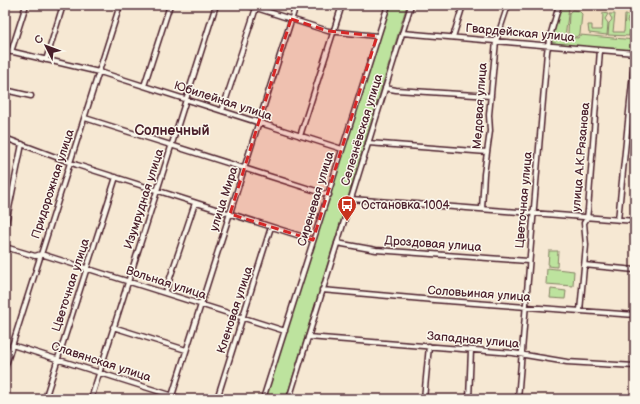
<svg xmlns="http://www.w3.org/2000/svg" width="640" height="404" viewBox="0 0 640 404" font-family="'Balsamiq Sans',sans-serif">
<rect width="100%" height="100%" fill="#f6e8d3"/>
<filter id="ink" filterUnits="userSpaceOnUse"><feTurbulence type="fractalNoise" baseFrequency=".025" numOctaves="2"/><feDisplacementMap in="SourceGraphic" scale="8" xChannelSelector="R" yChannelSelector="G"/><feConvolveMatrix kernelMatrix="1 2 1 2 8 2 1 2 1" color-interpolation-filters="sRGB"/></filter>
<g filter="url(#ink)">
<path fill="#f2dec2" d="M565 5H635V45L554 38Z"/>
<path fill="#bde39e" stroke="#848164" d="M390 5H407L286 399H265Z
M560 7 569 8 565 37 578 38 580 35 635 40V51L552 44 550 40Z
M572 10 579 11 582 14 580 34 576 37 569 36 568 33 569 13Z
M603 13 608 14 605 19 608 23 607 35 589 33 588 25H592V30H602Z
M609 14H615L613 32H624L625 15 635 16V37H630L631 25 633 23 634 21 633 18 631 17 628 18 627 21 630 25 629 36 608 35 609 23 611 21 612 19Z
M549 251H558L557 267 548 266Z
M547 268 574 271 573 286 546 284Z
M551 289 566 291 565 299 550 298Z"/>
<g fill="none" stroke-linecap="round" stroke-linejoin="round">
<defs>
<path id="minor" d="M247 5 328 31 377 36
M402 33 635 53 618 220
M453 37 463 5
M5 50 103 73 342 149
M11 52 26 5
M46 60 63 5
M144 86 170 5
M385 88 396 90 491 96
M5 90 31 96
M222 111 257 5
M85 118 329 195
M300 136 342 5
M5 138 77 165 313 240
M368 143 487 152
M351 199 635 221
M482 209 484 174 490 131 489 115 496 41 508 5
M5 228 22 144
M337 243 376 250 528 261
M5 247 35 256 41 254 285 331
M584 265 635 270
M322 290 434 300 635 315
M165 293 195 203
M580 311 586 245 584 223 587 218 588 210 600 50
M113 327 186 350
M308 337 513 353 567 362 635 366
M12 345 183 399
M5 368 120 5
M45 399 116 177
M91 399 216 5
M171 399 296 5
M217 399 271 227
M263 399 388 5
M289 399 411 5
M424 399 429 346
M469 399 471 350
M518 399 547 52 549 40 559 5"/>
</defs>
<use href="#minor" stroke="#4a1f2b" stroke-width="7"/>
<use href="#minor" stroke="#fbf7ec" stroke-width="4"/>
</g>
</g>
<path fill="#d62828" fill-opacity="0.2" stroke="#d62828" stroke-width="3" stroke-dasharray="8 5" stroke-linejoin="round" d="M291 19 328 31 377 36 313 240 230 214Z"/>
<defs>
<symbol id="bus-pin" viewBox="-11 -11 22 30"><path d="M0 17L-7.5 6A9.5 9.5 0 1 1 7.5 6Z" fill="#c8321e" stroke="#fbf7ec"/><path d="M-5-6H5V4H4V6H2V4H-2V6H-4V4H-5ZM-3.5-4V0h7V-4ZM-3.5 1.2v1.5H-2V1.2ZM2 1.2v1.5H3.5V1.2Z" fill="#fff"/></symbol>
</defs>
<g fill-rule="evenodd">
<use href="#bus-pin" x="336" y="194" width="22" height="30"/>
</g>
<g text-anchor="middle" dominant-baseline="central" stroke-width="3" stroke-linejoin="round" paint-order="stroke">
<g font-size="12" fill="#4a1f2b" stroke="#fbf7ec">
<text transform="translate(520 33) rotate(5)">Гвардейская улица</text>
<text transform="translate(223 101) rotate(18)">Юбилейная улица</text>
<text transform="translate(480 106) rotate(-86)">Медовая улица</text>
<text transform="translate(362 130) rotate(-73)">Селезнёвская улица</text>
<text transform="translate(581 157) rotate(-85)">улица А.К.Рязанова</text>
<text transform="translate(53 184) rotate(-72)">Придорожная улица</text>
<text transform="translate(144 199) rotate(-72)">Изумрудная улица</text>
<text transform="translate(224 199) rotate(-72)">улица Мира</text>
<text transform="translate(316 199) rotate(-73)">Сиреневая улица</text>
<text transform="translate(524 200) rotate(-85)">Цветочная улица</text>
<text transform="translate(433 244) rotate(4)">Дроздовая улица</text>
<text transform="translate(166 283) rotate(18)">Вольная улица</text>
<text transform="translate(71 285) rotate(-72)">Цветочная улица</text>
<text transform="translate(479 294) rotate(4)">Соловьиная улица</text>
<text transform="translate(235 310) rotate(-72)">Кленовая улица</text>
<text transform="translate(473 340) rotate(5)">Западная улица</text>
<text transform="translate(101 362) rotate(18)">Славянская улица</text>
</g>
<g font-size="12" fill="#4a1f2b" stroke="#fbf7ec" text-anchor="start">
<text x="361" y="205">Остановка 1004</text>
</g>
<g font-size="14" font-weight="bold" fill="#4a1f2b" stroke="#fbf7ec">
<text x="172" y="130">Солнечный</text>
</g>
</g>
<rect width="640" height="404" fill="none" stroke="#fbf7ec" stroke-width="20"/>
<rect x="10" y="10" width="620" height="384" fill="none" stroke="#4a1f2b" stroke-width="1.5" filter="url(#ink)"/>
<g transform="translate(46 46) rotate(312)" stroke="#fbf7ec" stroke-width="3" paint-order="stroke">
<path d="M0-3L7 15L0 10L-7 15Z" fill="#4a1f2b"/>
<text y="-6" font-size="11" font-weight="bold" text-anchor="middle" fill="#4a1f2b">С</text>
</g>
</svg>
